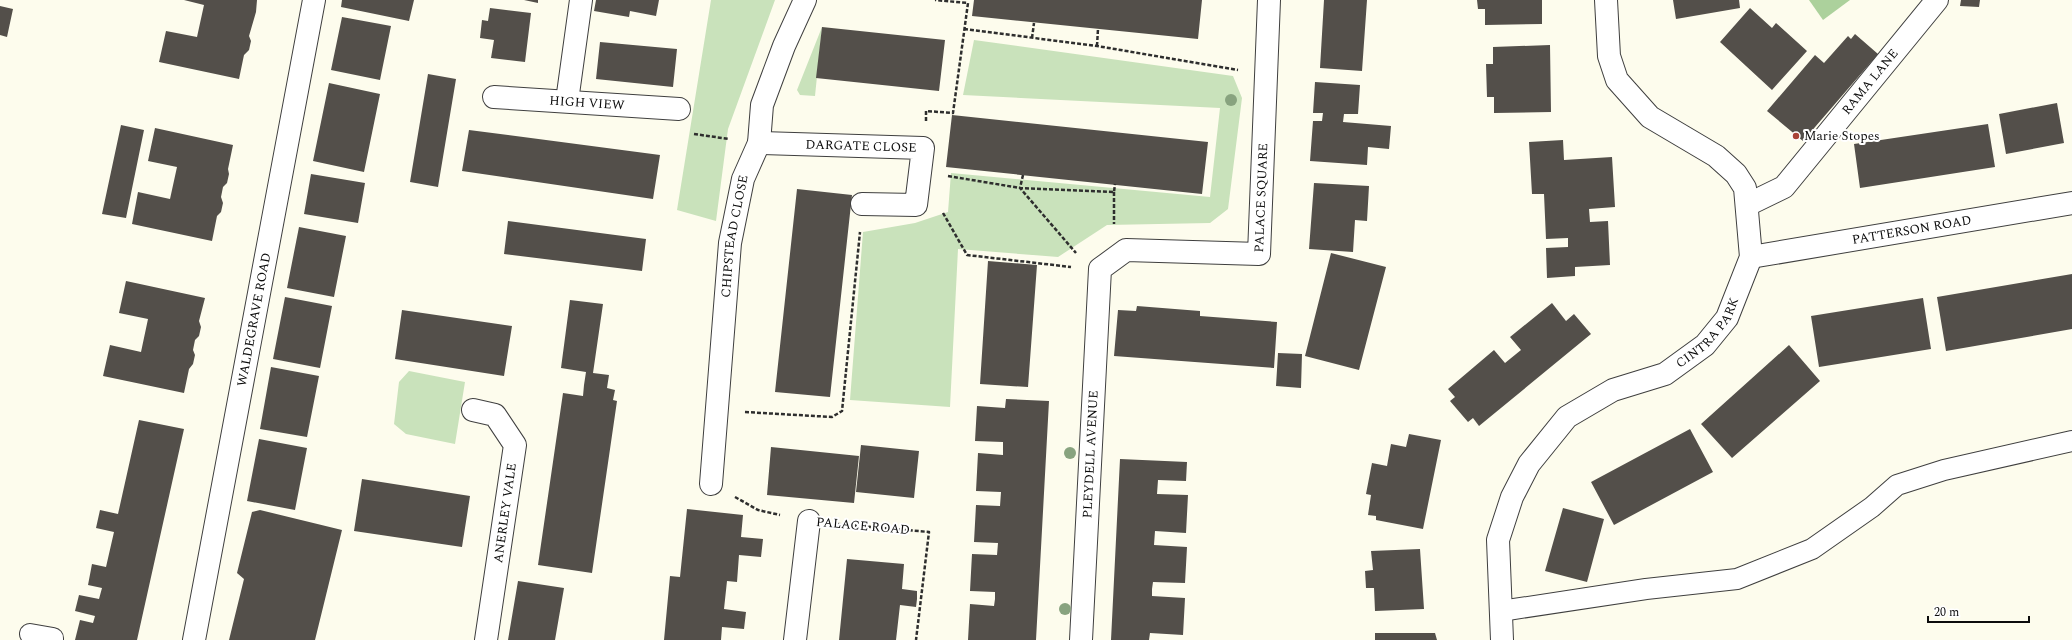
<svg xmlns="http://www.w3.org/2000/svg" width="2072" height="640" viewBox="0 0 2072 640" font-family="Spectral,serif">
<rect width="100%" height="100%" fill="#fdfced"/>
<path fill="#c9e2bb" d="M711 0H775L728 129 716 221 677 210Z
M822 27 815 96 800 95 797 90Z
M974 40 1233 76 1242 98 1228 209 1210 223 1107 225 1058 257 958 249 950 407 850 400 863 232 915 223 948 212 951 173 1210 197 1220 108 963 95Z
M409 371 465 382 455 444 406 434 394 424 399 382Z"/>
<path fill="#acd19c" d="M1809 0H1850L1823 20Z"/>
<path fill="#534f4a" d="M184 0H257L256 12 249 36 251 41 249 50 244 55 239 79 159 62 166 31 197 37 204 5Z
M342 0H414L409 21 341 7Z
M524 0H538V3Z
M596 0H659L656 16 630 11 629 17 594 11Z
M974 0H1202L1198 39 972 16Z
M1324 0H1367L1362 71 1320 68Z
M1477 0H1542V24L1485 25V9H1478Z
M1673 0H1739L1740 8 1676 19Z
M1961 0H1980L1979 7 1960 6Z
M0 6 13 9 7 37 0 35Z
M490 8 531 13 525 62 491 58 494 40 480 38 482 20 488 21Z
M1750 8 1772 28 1776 23 1807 51 1772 90 1720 42Z
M342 17 391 26 380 80 331 70Z
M822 27 945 40 939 91 816 78Z
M1855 34 1878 54 1803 141 1767 111 1815 55 1824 63 1848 36 1851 39Z
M600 42 677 49 673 87 596 79Z
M1550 45 1551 112 1494 113V97H1487L1486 64H1493V47Z
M428 74 456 79 438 187 410 182Z
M1315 82 1360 85 1358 114H1344L1343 122 1391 126 1389 149 1368 147 1367 165 1310 161 1313 121H1322L1323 113H1313Z
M329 83 380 94 364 172 313 161Z
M2057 103 2064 143 2006 154 1999 114Z
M952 115 1208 142 1202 194 946 167Z
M1988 124 1995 167 1860 188 1854 144Z
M121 125 144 130 126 218 102 214Z
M155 128 233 145 228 169 229 174 227 183 223 187 221 197 223 203 221 212 217 216 212 241 132 224 138 192 170 199 177 167 148 161Z
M469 130 660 155 653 199 462 171Z
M1563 140 1564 160 1612 157 1615 207 1589 209 1590 222 1608 221 1610 265 1575 267V276L1547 278 1546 248 1568 247V238L1546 239 1544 194H1532L1529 142Z
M311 174 365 183 358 223 304 214Z
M1314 183 1369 186 1367 221 1355 220 1353 252 1309 249Z
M797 189 852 195 830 397 775 392Z
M508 221 646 239 642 271 504 254Z
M299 227 346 236 334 297 287 288Z
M1331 253 1386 267 1359 370 1305 356Z
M988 261 1037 265 1028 387 980 384Z
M2072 274V329L1946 351 1937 297Z
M126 281 205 298 199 321 201 327 199 336 195 340 193 350 195 355 193 364 189 369 184 393 103 376 110 345 141 352 148 319 119 313Z
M285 297 332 306 320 368 273 359Z
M1923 298 1931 349 1819 367 1811 316Z
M570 300 603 304 593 373 609 375 607 388 615 390 613 400 617 401 592 573 538 565 563 393 583 396 584 385 586 372 561 368Z
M1552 303 1566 321 1574 314 1591 334 1479 426 1473 418 1468 422 1450 401 1455 397 1448 389 1494 350 1505 363 1521 350 1510 337Z
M1137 306 1200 311V316L1277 322 1274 368 1114 356 1118 310 1136 311Z
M402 310 512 326 504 376 395 359Z
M1789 345 1820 381 1732 458 1701 424Z
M1278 353 1302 354 1301 388 1276 386Z
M271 367 319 376 307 437 260 429Z
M1006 399 1049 401 1036 640H968L970 604 994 606 995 599V592L970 591 972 554 997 555 998 543 974 542 976 505 1000 506 1001 492 976 491 978 453 1003 455V442L975 441 977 406 1005 408Z
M139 420 184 429 137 640H75L80 620 93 623 95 616 75 611 79 595 99 599 102 588 88 585 92 564 106 567 114 532 96 528 100 510 118 514Z
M1690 429 1713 472 1614 525 1591 482Z
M1409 434 1441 440 1423 529 1376 520V516L1368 515 1371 495 1366 494 1372 463 1387 466 1391 444 1406 447Z
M259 439 307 448 295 510 247 501Z
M861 445 919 451 914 498 856 492Z
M771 447 859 456 854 503 767 495Z
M1120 459 1187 462 1186 481 1158 480 1157 494 1188 495 1186 533 1155 531 1154 545 1187 547 1185 583 1153 582 1152 589V596L1185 598 1183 635 1150 633 1149 640H1111Z
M362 479 470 496 462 547 354 531Z
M1563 508 1604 519 1587 582 1545 571Z
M687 509 743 515 741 537 763 539 761 557 739 555 737 582 727 581 724 609 746 612 744 629 722 627 721 640H664L670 576 680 577Z
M260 510 342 530 315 640H229L244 579 237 573 252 512Z
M1420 549 1424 609 1375 611 1374 588H1366L1365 571 1373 570 1371 551Z
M847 559 904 564 902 589 917 591V599L916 607 900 605 896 640H839Z
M518 581 564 588 555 640H508Z
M1375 633H1435L1437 640H1375Z"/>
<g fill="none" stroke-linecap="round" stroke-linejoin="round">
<defs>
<path id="service" d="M1501 611 1646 589 1737 579 1812 549 1872 507 1897 485 1944 470 2072 441
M30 634 53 638V640"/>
<g id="minor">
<path id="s1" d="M494 97 679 109"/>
<path d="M567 101 581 0"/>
<path id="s2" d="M759 143 923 148 916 205 862 204"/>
<path id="s3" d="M1747 205 1784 187 1937 0"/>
<path id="s4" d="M1751 257 2072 203"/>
<path d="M473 410 495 415 515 445 486 640"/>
<path id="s5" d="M711 484 730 243 743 179 759 143 762 105 784 46 805 0"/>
<path id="s6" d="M194 640 314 0"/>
<path d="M795 640 809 521"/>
<path id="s7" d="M1081 640 1100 269 1126 250 1259 254 1269 0"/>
<path id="s8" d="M1502 640 1498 540 1512 497 1529 464 1567 417 1613 390 1665 374 1705 345 1727 318 1751 257 1745 188 1736 174 1716 156 1650 117 1617 80 1609 56 1606 0"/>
</g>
</defs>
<use href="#service" stroke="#3f3f3f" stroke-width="22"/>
<use href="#minor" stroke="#3f3f3f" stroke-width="24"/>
<path stroke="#2e2e2e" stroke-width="2.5" stroke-dasharray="4 2" stroke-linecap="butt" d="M964 29 1097 46 1238 70
M1032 38 1034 23
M1097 46 1098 29
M926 121V111L953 113 968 3 935 0
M694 134 729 139
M1023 175 1020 188 1076 253
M948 176 1020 188 1114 192 1115 184
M1114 192V224
M943 213 967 255 1071 267
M745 412 832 417 842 411 860 232
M735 497 758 510 780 515
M837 524 929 532 916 640"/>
<use href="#service" stroke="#fff" stroke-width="20"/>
<use href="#minor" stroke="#fff" stroke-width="22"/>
</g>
<g fill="#88a37f">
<circle cx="1231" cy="100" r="6"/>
<circle cx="1070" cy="453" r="6"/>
<circle cx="1065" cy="609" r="6"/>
</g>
<circle fill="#a94236" stroke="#fff" stroke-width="1.5" cx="1796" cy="136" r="4"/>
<g text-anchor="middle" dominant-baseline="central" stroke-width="4" stroke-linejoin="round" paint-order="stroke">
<g font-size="13" fill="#0c0c0c" stroke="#fff">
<text stroke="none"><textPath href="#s3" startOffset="177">RAMA LANE</textPath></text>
<text stroke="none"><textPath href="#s1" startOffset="93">HIGH VIEW</textPath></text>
<text stroke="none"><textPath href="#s2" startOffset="102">DARGATE CLOSE</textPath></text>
<text stroke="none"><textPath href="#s7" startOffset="593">PALACE SQUARE</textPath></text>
<text stroke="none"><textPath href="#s4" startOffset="163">PATTERSON ROAD</textPath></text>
<text stroke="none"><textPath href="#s5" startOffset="249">CHIPSTEAD CLOSE</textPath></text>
<text stroke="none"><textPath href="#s6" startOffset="326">WALDEGRAVE ROAD</textPath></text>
<text stroke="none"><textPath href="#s8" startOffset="411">CINTRA PARK</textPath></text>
<text stroke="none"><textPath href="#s7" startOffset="186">PLEYDELL AVENUE</textPath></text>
<text transform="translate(505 513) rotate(-82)">ANERLEY VALE</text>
<text transform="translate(863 526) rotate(5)">PALACE ROAD</text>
</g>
<g font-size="13" fill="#0c0c0c" stroke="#fff" text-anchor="start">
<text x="1804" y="136">Marie Stopes</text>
</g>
</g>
<path d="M1928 616v6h101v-6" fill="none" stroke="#0c0c0c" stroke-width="2"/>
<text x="1934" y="616" font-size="12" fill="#0c0c0c" stroke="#ffffff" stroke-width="3" paint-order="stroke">20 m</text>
</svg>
